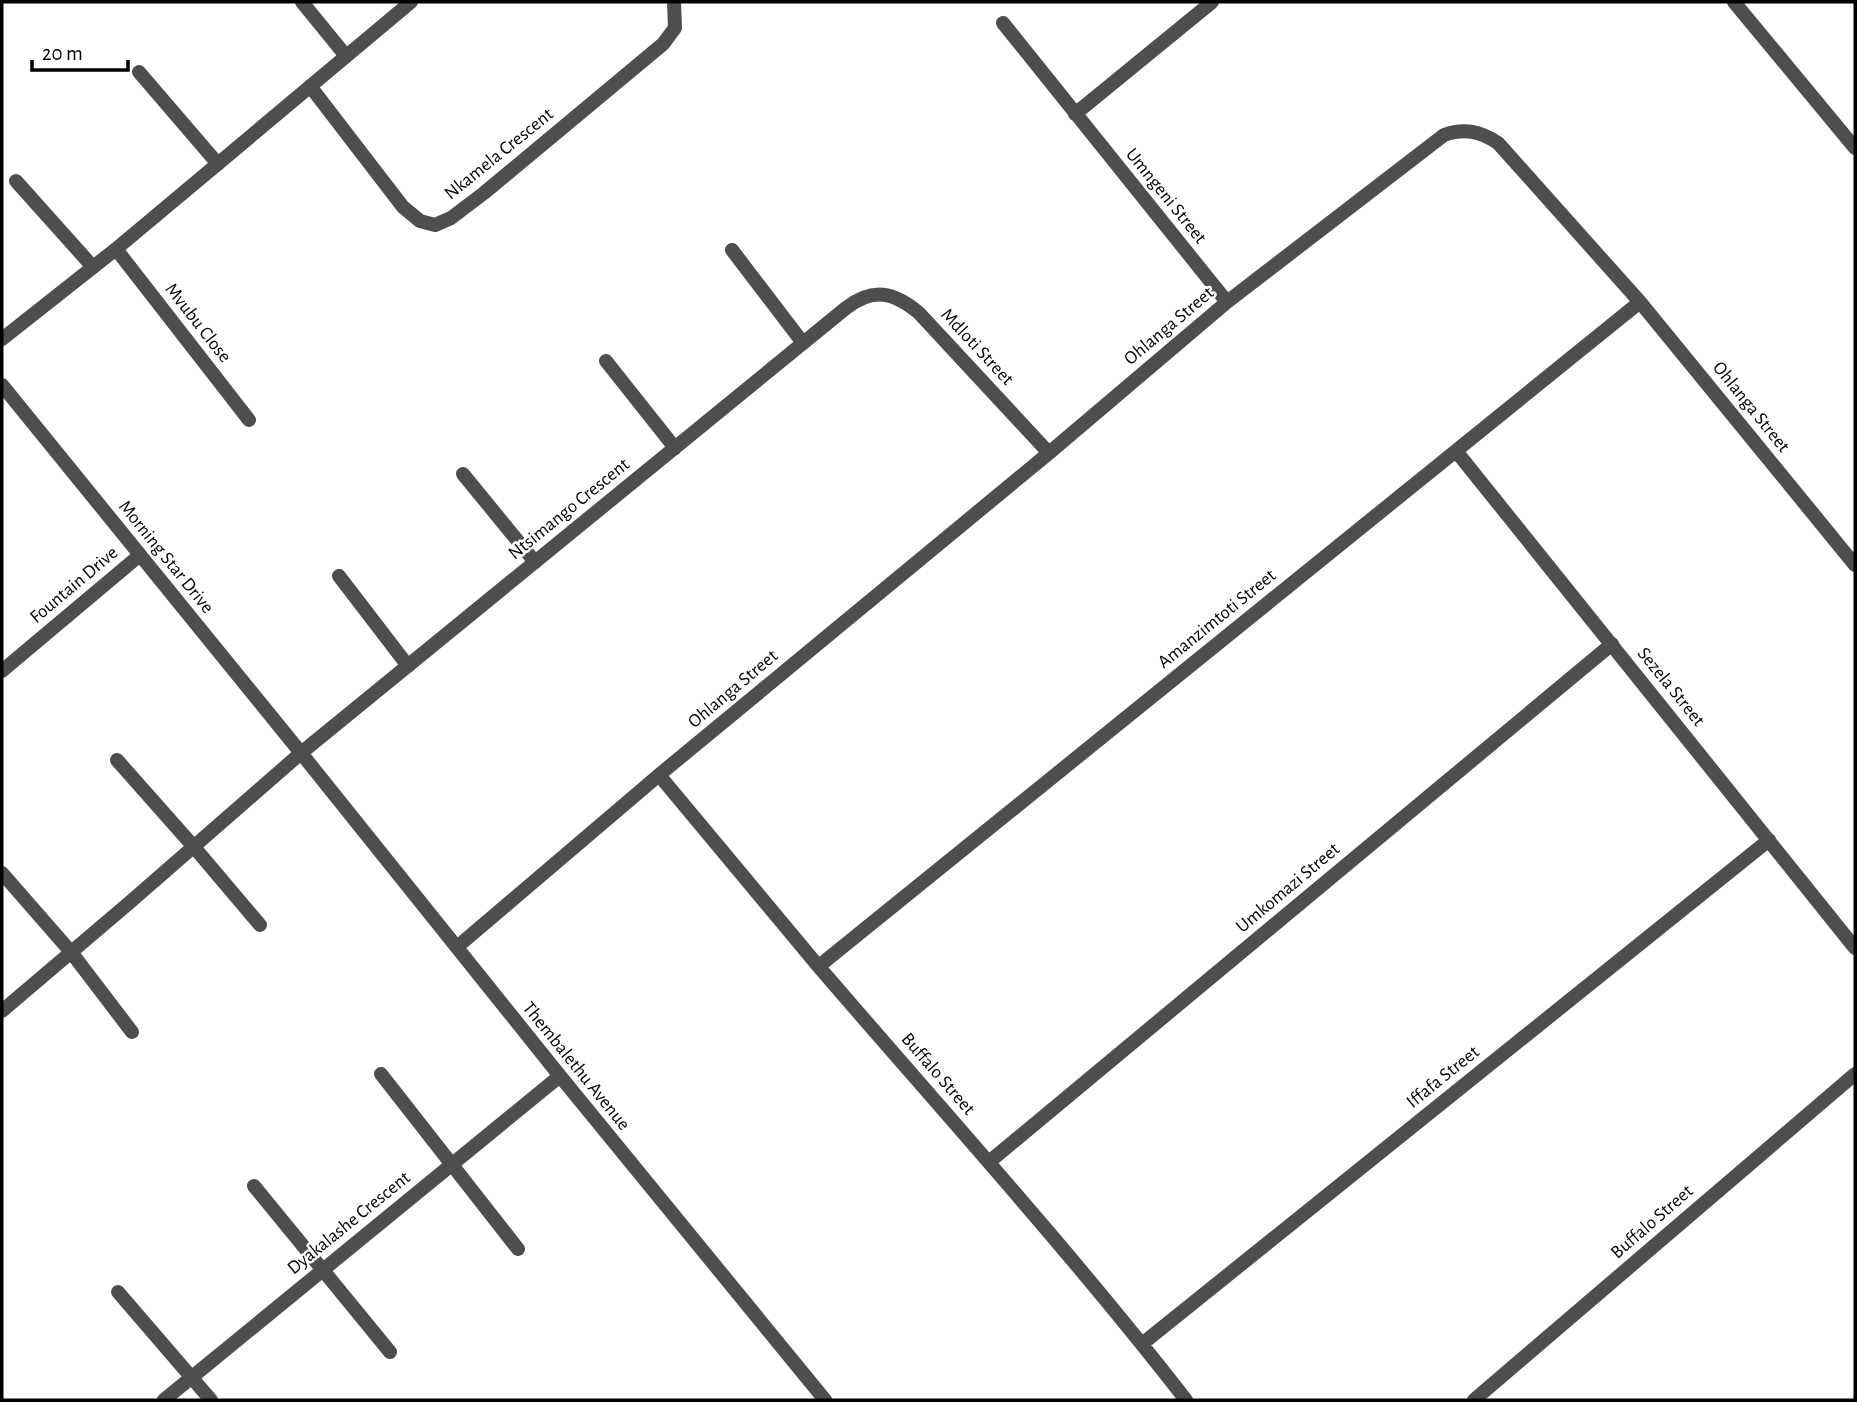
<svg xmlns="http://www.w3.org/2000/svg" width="1857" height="1402" viewBox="0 0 1857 1402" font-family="'Alegreya Sans',sans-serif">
<rect width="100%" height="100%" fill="#fff"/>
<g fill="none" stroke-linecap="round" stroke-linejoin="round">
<path stroke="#4e4e4e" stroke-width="14" d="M302 2 346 56
M139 72 218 164
M16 181 93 267
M732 250 803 343
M606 361 675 448
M463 474 535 562
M339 576 408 666
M117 760 194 847 260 925
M2 873 71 952 132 1032
M381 1074 518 1249
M254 1186 390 1352
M118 1292 211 1400"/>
<path stroke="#4e4e4e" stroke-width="14" d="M1734 2 1855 148
M1003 23 1227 302
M310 86 403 207 420 221 435 225 451 218 484 193 663 44 675 28 674 2
M1075 114 1212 2
M116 249 249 420
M2 339 116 249 411 2
M2 385 301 753 560 1076 825 1400
M1456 451 1855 948
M2 671 140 555
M659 775C712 839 765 903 819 967 942 1110 1070 1251 1186 1400
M457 947 659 775 1049 453 1227 302 1444 135C1464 128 1480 131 1498 143L1640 302 1855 565
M819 966 1640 302
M2 1011 129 903 301 753 846 308C873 287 894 292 919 313L1049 453
M989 1162 1612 644
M1142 1344 1769 840
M164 1400 560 1076
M1474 1400 1855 1074"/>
</g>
<g text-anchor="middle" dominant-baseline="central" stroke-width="5" stroke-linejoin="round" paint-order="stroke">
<g font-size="19" fill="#000" stroke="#fff">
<text transform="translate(499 154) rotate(-39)">Nkamela Crescent</text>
<text transform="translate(1166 196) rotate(51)">Umngeni Street</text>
<text transform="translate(198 323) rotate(52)">Mvubu Close</text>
<text transform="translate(1169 326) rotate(-40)">Ohlanga Street</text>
<text transform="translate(977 347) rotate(47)">Mdloti Street</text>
<text transform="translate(1751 407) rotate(51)">Ohlanga Street</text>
<text transform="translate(569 509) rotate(-39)">Ntsimango Crescent</text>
<text transform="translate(166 557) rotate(51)">Morning Star Drive</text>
<text transform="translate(74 585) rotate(-40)">Fountain Drive</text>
<text transform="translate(1217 619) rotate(-39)">Amanzimtoti Street</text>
<text transform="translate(1671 687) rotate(51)">Sezela Street</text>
<text transform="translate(733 689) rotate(-40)">Ohlanga Street</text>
<text transform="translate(1288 888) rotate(-40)">Umkomazi Street</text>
<text transform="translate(576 1066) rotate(51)">Thembalethu Avenue</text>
<text transform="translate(938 1074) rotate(49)">Buffalo Street</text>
<text transform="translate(1443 1077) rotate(-39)">Iffafa Street</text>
<text transform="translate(1652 1222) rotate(-41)">Buffalo Street</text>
<text transform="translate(349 1223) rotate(-39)">Dyakalashe Crescent</text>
</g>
</g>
<rect width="1857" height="1402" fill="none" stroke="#000000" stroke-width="7"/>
<path d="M32 60v10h96v-10" fill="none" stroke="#000000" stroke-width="3.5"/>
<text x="42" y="60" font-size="21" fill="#000000" stroke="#ffffff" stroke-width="5" paint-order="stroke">20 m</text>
</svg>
